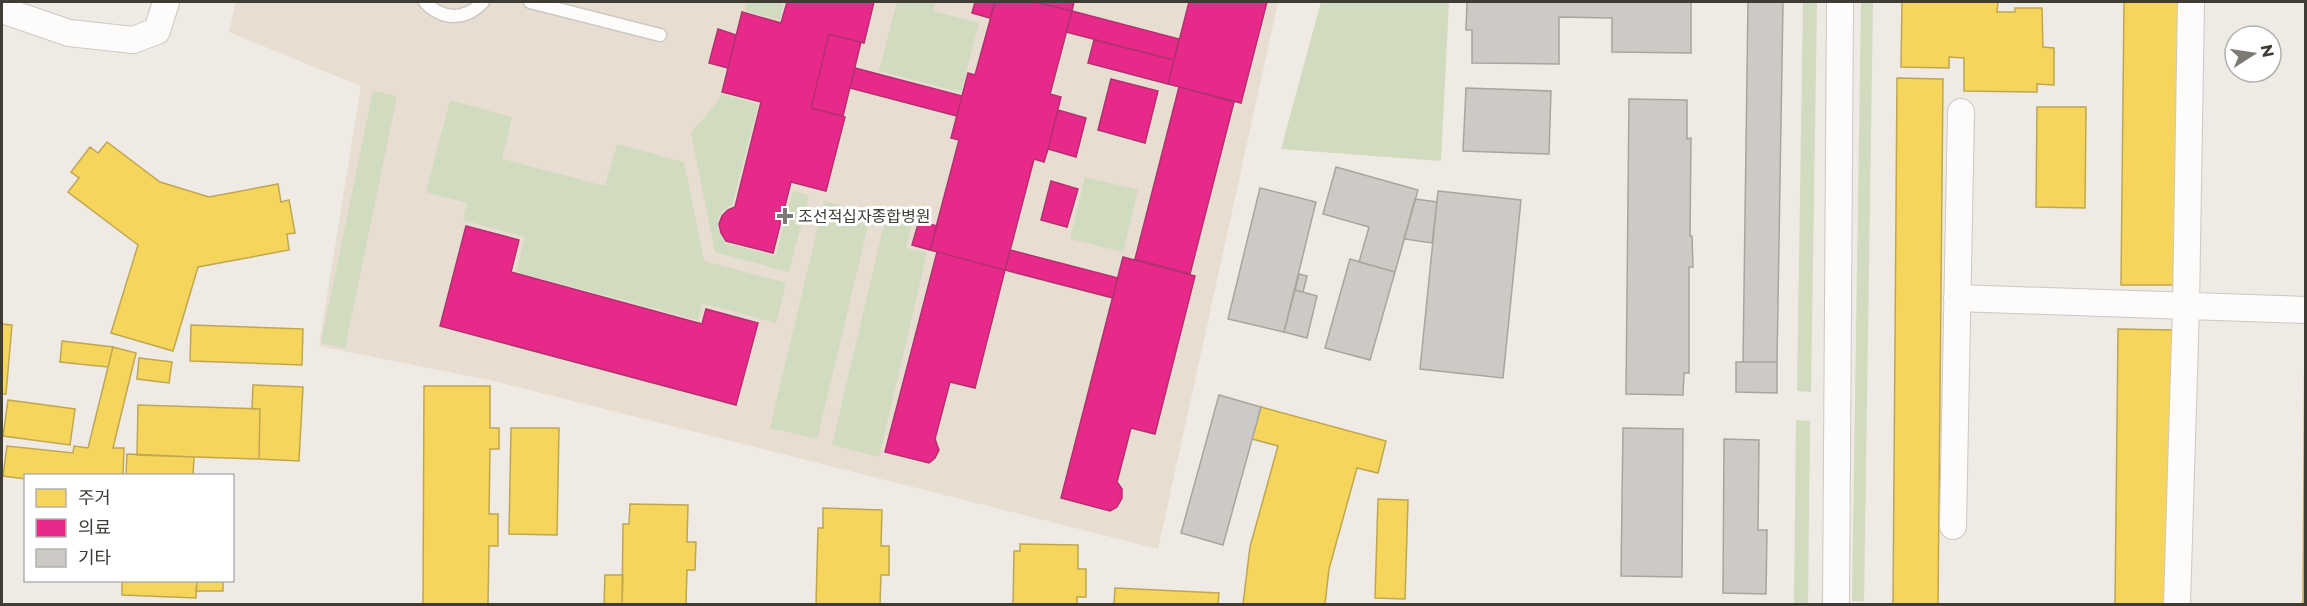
<svg xmlns="http://www.w3.org/2000/svg" width="2307" height="606" viewBox="0 0 2307 606" font-family="Montserrat,'Noto Sans KR',sans-serif">
<rect width="100%" height="100%" fill="#efeae3"/>
<path fill="#e7ddd0" d="M236 2H1278L1158 549 494 381 319 346 361 86 229 32Z"/>
<path fill="#d1dbbf" d="M746 2H784L780 20 745 11Z
M897 2H935L933 11 979 23 961 92 879 71Z
M1321 2H1449L1441 161 1281 149Z
M1803 2H1817L1811 392 1797 391Z
M1861 2H1873L1864 601H1852Z
M373 91 397 96 345 348 321 343Z
M721 94 758 104 732 205C714 212 715 230 725 243L776 256 793 191 809 195 789 272 715 252 691 133 718 101Z
M450 100 512 117 502 159 605 186 617 144 684 162 704 261 786 283 776 323 702 303 698 320 516 272 525 237 463 220 467 203 426 192Z
M1085 177 1138 190 1123 252 1070 239Z
M824 201 871 213 817 439 770 428Z
M886 216 912 223 906 248 927 253 879 457 832 445Z
M1796 420 1810 421 1808 604H1794Z"/>
<path fill="#f6d55c" stroke="#bfa751" stroke-width="1.5" d="M1902 2H1998L1997 12H2015V8H2042L2043 47 2054 48V85L2037 84V92L1964 91V58L1949 57V68L1901 67Z
M2124 2H2181L2178 285H2121Z
M1897 78 1943 79 1938 604H1893Z
M2037 107H2086L2085 208 2036 207Z
M107 142 160 182 209 197 278 184 281 202 289 200 295 233 287 234 289 250 198 267 173 351 111 333 138 245 68 192 79 178 71 172 90 147 98 153Z
M2 324 12 325 6 394H2Z
M191 325 303 329 302 365 190 361Z
M2118 329 2174 330 2172 604H2115Z
M2305 335 2306 604H2303Z
M62 341 113 347 108 367 60 362Z
M113 347 136 353 113 448H124L123 476H26V479L3 476 7 446 73 453 74 446 88 448Z
M139 358 172 362 169 383 137 379Z
M253 385 303 387 299 461 259 459 260 409H252Z
M424 386H490V428H499V449H490L489 514H498V546H489L488 604H423Z
M8 400 75 409 70 445 3 436Z
M138 405 260 409 259 459 137 455Z
M1261 407 1386 441 1378 473 1357 468 1329 569 1325 604H1243L1250 547 1278 446 1252 439Z
M511 428H559L557 535 509 534Z
M127 454 194 457 193 476H126Z
M1378 499 1408 500 1405 599 1375 598Z
M630 504 688 505 687 542H696L695 570H687L686 604H622L623 524H629Z
M823 508 882 510 881 546H889V575H881L880 604H816L818 528H823Z
M1020 544 1078 545V569H1086V597H1077V604H1013L1014 551H1020Z
M605 575H623L622 604H604Z
M122 580H197L196 598 122 595Z
M197 580H223V591H196Z
M1115 588 1219 593 1218 604H1114Z"/>
<path fill="#e7298a" stroke="#b52f71" stroke-width="1.5" d="M787 2H874L864 43 829 34 811 108 845 117 826 191 791 182 773 253 726 241 721 233 719 224 722 216 728 210 735 207 761 102 722 92 742 12 781 23Z
M975 2H995L990 18 972 13Z
M995 2H1035L1072 11 1050 94 1061 97 1048 149 1044 162 1034 159 1005 270 930 250 959 140 951 138 968 73 975 75Z
M1035 2H1074L1072 11Z
M1189 2H1267L1241 103 1168 84Z
M1072 11 1179 39 1174 60 1066 32Z
M718 29 736 35 728 68 709 63Z
M829 34 861 42 843 116 811 108Z
M1094 40 1174 60 1168 84 1088 63Z
M855 68 962 96 957 116 850 88Z
M1111 79 1158 91 1145 143 1098 130Z
M1179 87 1234 102 1190 274 1135 259Z
M1058 110 1086 118 1076 157 1048 149Z
M1051 181 1078 189 1067 227 1041 220Z
M919 221 937 226 930 250 912 245Z
M466 226 519 240 511 272 702 324 706 309 758 323 736 405 440 326Z
M1010 250 1118 278 1113 298 1005 270Z
M937 252 1005 270 975 388 950 382 935 439 939 450 935 458 929 463 885 452Z
M1123 257 1195 276 1155 434 1131 428 1117 482 1122 489V498L1117 507 1110 511 1061 498Z"/>
<path fill="#cdc9c4" stroke="#a8a49e" stroke-width="1.5" d="M1467 2H1691V53L1612 52V18L1559 17V64L1472 63V30H1466Z
M1748 2H1783L1777 362H1743Z
M1466 88 1551 91 1549 154 1463 151Z
M1629 99 1687 100V139L1691 138 1690 236H1692L1693 267H1689V373H1684L1683 395 1626 394Z
M1336 167 1418 190 1395 272 1359 262 1369 227 1323 214Z
M1260 188 1316 202 1284 332 1228 319Z
M1438 191 1521 200 1503 378 1420 369Z
M1415 199 1437 202 1432 243 1404 239Z
M1350 259 1395 272 1370 360 1325 348Z
M1299 274 1307 276 1303 292 1295 290Z
M1295 290 1317 296 1307 338 1284 332Z
M1736 362H1777V393L1736 392Z
M1219 395 1261 407 1223 545 1181 533Z
M1623 428 1683 429 1682 577 1621 576Z
M1724 439 1759 440 1758 530H1767L1766 594 1723 593Z"/>
<g fill="none" stroke-linecap="round" stroke-linejoin="round">
<defs>
<path id="lane" d="M425 2C443 21 466 20 483 2
M530 2 660 35"/>
<path id="street" d="M2 10 69 33 133 40 157 31 166 2
M1957 298 2306 310
M1953 526 1961 112
M1836 604 1840 2
M2177 604 2186 307 2191 2"/>
</defs>
<use href="#lane" stroke="#ccc8c3" stroke-width="15"/>
<use href="#street" stroke="#ccc8c3" stroke-width="28"/>
<use href="#lane" stroke="#fdfcfb" stroke-width="12"/>
<use href="#street" stroke="#fdfcfb" stroke-width="26"/>
</g>
<path fill="#7d7973" stroke="#fff" stroke-width="2" d="M782 207h6v6h6v6h-6v6h-6v-6h-6v-6h6z"/>
<g text-anchor="middle" dominant-baseline="central" stroke-width="6" stroke-linejoin="round" paint-order="stroke">
<g font-size="16" fill="#3f3c36" stroke="#fff" text-anchor="start">
<text x="798" y="216">조선적십자종합병원</text>
</g>
</g>
<rect width="2307" height="606" fill="none" stroke="#3f3c36" stroke-width="6"/>
<rect x="24" y="474" width="210" height="108" fill="#ffffff" stroke="#b2b1af" stroke-width="1.5"/>
<rect x="36" y="489" width="30" height="18" fill="#f6d55c" stroke="#b2b1af" stroke-width="1.5"/>
<text x="78" y="504" font-size="18" fill="#3f3c36">주거</text>
<rect x="36" y="519" width="30" height="18" fill="#e7298a" stroke="#b2b1af" stroke-width="1.5"/>
<text x="78" y="534" font-size="18" fill="#3f3c36">의료</text>
<rect x="36" y="549" width="30" height="18" fill="#cdc9c4" stroke="#b2b1af" stroke-width="1.5"/>
<text x="78" y="564" font-size="18" fill="#3f3c36">기타</text>
<g transform="translate(2253 54) rotate(78)"><circle r="28" fill="#ffffff" stroke="#b2b1af" stroke-width="1.5"/>
<path d="M0-4.5L10 22L0 15L-10 22Z" fill="#7d7973"/>
<text y="-9" font-size="16" font-weight="bold" text-anchor="middle" fill="#3f3c36">N</text>
</g>
</svg>
